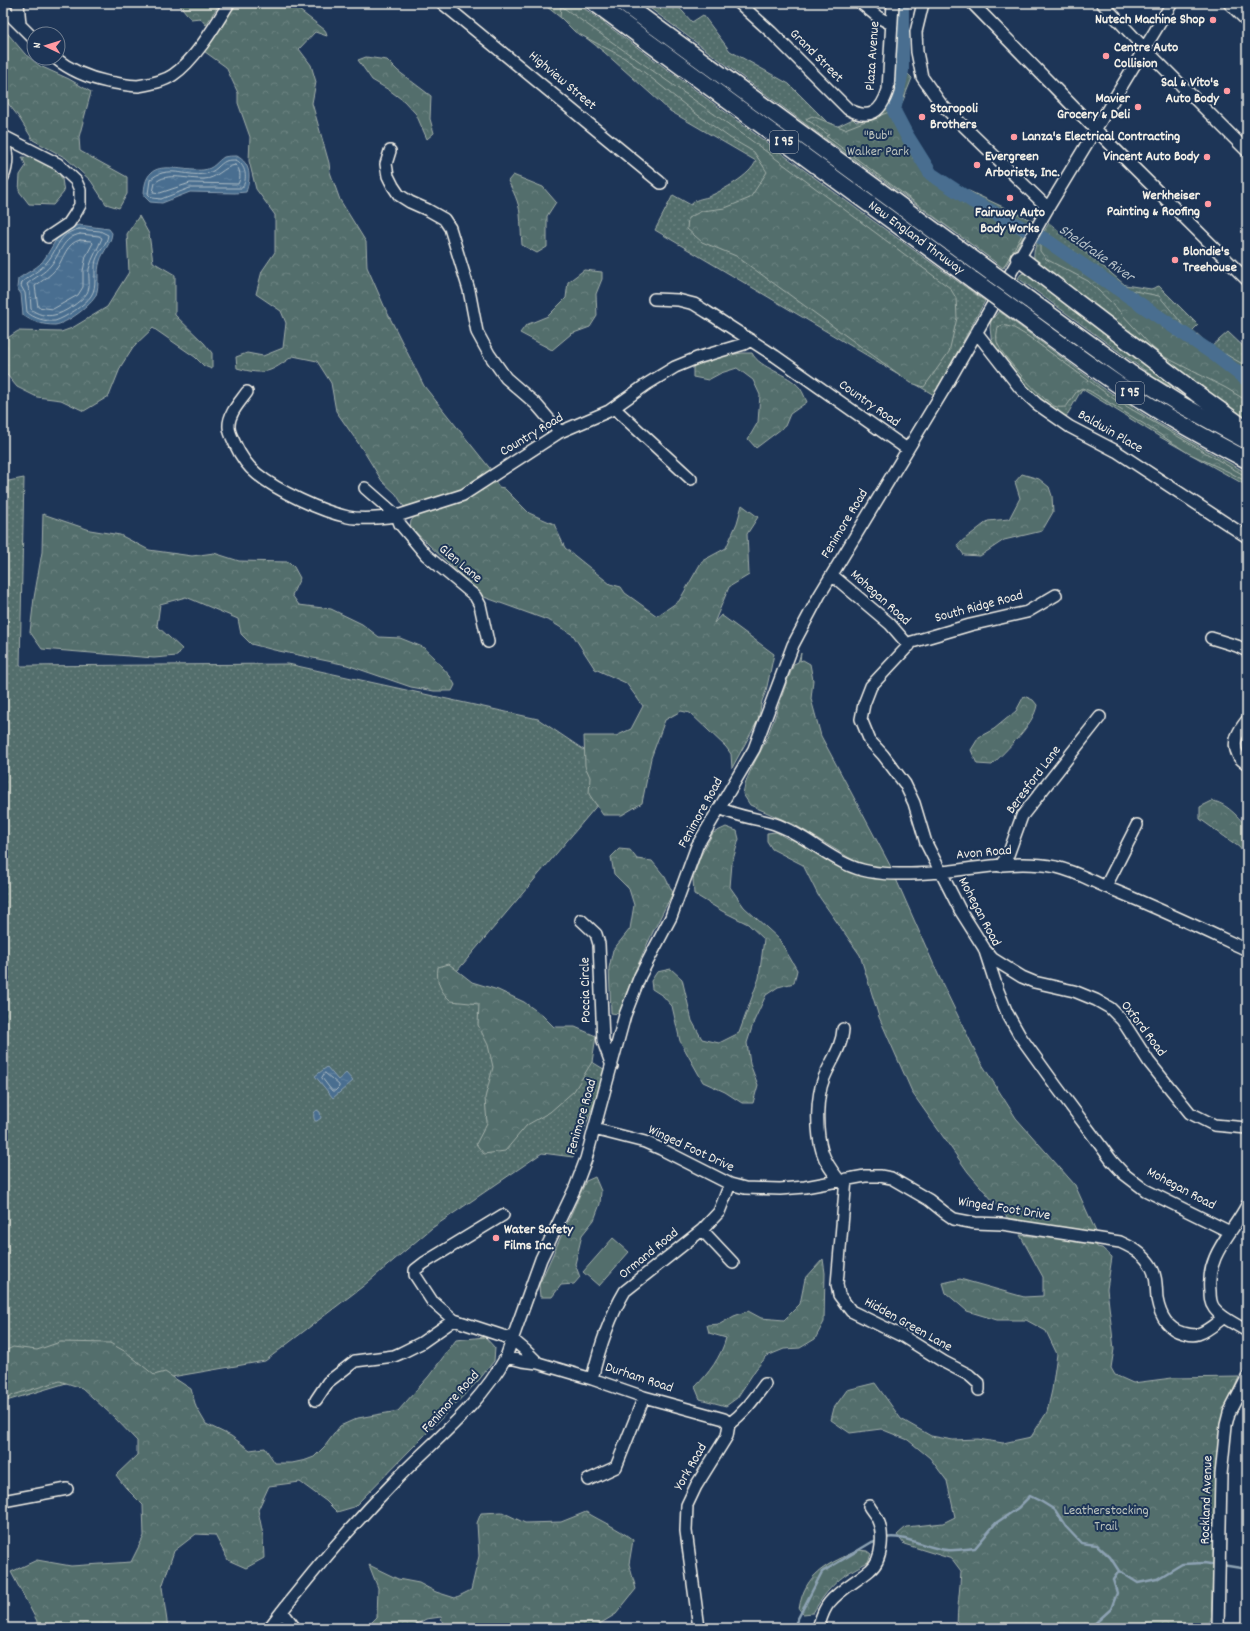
<svg xmlns="http://www.w3.org/2000/svg" width="1250" height="1631" viewBox="0 0 1250 1631" font-family="Dekko,sans-serif">
<defs>
<pattern id="grass-dots" width="8" height="8" patternUnits="userSpaceOnUse"><rect width="8" height="8" fill="#536e6c"/><path d="M2 2h.1M6 6h.1" fill="none" stroke="#6c8381" stroke-width="1.8" stroke-linecap="round"/></pattern>
<pattern id="forest-crowns" width="20" height="18" patternUnits="userSpaceOnUse"><rect width="20" height="18" fill="#536e6c"/><path d="M2 6a3 3 0 1 1 6 0M12 15a3 3 0 1 1 6 0" fill="none" stroke="#6c8381"/></pattern>
<pattern id="water-ripples" width="26" height="14" patternUnits="userSpaceOnUse"><rect width="26" height="14" fill="#486e90"/><path d="M2 4q2-2 4 0t4 0M15 11q2-2 4 0t4 0" fill="none" stroke="#6383a0"/></pattern>
</defs>
<rect width="100%" height="100%" fill="#1d3557"/>
<filter id="ink" filterUnits="userSpaceOnUse"><feTurbulence type="fractalNoise" baseFrequency=".025" numOctaves="2"/><feDisplacementMap in="SourceGraphic" scale="8" xChannelSelector="R" yChannelSelector="G"/><feConvolveMatrix kernelMatrix="1 2 1 2 8 2 1 2 1" color-interpolation-filters="sRGB"/></filter>
<g filter="url(#ink)">
<path fill="url(#grass-dots)" stroke="#a4b0aa" d="M542 3H577L872 220 985 301 934 395 655 230 673 195 691 205C695 199 701 199 708 197 723 190 750 176 756 161L670 111 604 52Z
M643 3H675L692 22 703 15 730 51 789 84 827 122 833 124 836 127 853 119 856 122 882 111 894 3H907L905 71 912 78 898 113 936 173 962 191H969L1033 221 1004 268 815 131Z
M1049 223 1092 257 1125 285 1151 289 1159 286 1198 325 1193 330 1211 347 1228 332 1247 350V422L1035 262C1030 249 1042 235 1049 223Z
M1027 272 1182 393 1155 378 1018 278 1021 274Z
M999 311 1102 387 1154 421 1247 473V486L1160 437 1082 389 1066 417 1031 394 992 344 990 328 991 321Z
M24 478 20 666 288 664 538 719 590 754 599 803 452 977 607 1071 573 1157 542 1153 432 1228 362 1287 265 1361 125 1385 123 1366 3 1402V482Z"/>
<path fill="url(#forest-crowns)" stroke="#a4b0aa" d="M178 3H220L206 25 200 18 191 19Z
M234 3H285L299 10 325 30 327 36 315 32 299 49 311 65 316 82 312 103 329 163 330 172 340 200 366 242 367 267 385 308 424 386 492 471 459 492 404 507 396 494 382 481 363 450 336 411 331 383 317 361 293 356C270 372 266 376 237 368L236 357 247 353 263 356 283 348 286 323 281 311 256 294 262 271 275 252V215L256 189 249 161 250 137 238 103V93L226 67 201 49Z
M561 6 748 138 950 288 956 298 957 318 949 352 924 387 911 383 736 256 702 242 687 229 688 218 702 211 725 208 750 198 767 172 754 152 730 138 695 113 645 73 623 57 575 32 560 17Z
M3 28 25 54 40 66 69 79 91 92 79 137 80 151 127 177V194L119 208 106 204 91 181 66 158 33 140 18 116 3 97Z
M366 57 387 60 398 71 431 96 430 119 434 133 427 139 416 114 404 101 389 90 372 80 358 60Z
M889 112 929 177 1022 235 1003 268 826 136 829 135 806 119 812 116 845 129Z
M22 157C37 157 56 164 62 179 63 183 63 188 64 192L53 205 29 204 19 191 20 175 26 166Z
M513 175 543 187 556 202 547 216V247L537 253 522 245C521 234 521 224 520 214 519 202 513 191 508 181Z
M139 216 149 234 153 262 175 275V315L204 343 212 353V369L204 366 195 357 153 328 133 347 121 366 109 396 84 411 61 400 37 397 17 387 3 370V341L18 331 61 332 72 328 107 307 129 272 127 234Z
M1055 239 1125 289 1159 296 1190 333 1206 348 1227 355 1246 366 1247 367V401L1226 388 1163 356 1152 347 1112 303 1088 281 1046 259 1040 251V243Z
M584 270 602 272V279L596 294 597 316 590 327 571 334 552 350 520 333 526 325 548 316 566 298 568 282Z
M1003 325 1014 328 1029 337 1114 399 1247 477V482L1229 472 1188 453 1144 424 1090 391 1082 388 1077 391 1066 407C1063 407 1058 408 1054 406 1042 399 1000 355 997 342 996 337 997 332 998 327Z
M742 353H752C760 369 788 373 800 388 803 392 805 398 807 402L790 414 785 426 756 448 748 439 758 422 760 395 753 380 737 368 721 373 708 380 693 377V365L709 358Z
M1022 474 1039 479 1049 487 1052 496 1053 512 1042 531 1004 540 980 556 964 555 957 545 988 521 1009 519 1020 498 1015 482Z
M495 481 499 487 504 488 529 513 554 524 565 548 610 584 621 587 625 593 657 616 679 601 702 561 726 548 737 523 742 505 758 517 747 534 749 575 729 587 714 623 721 615 774 654 766 691 762 701 758 720 732 768 731 754 726 747 690 713 681 711 665 720 651 758 642 803 622 815H603L589 794 590 777 585 766 584 736H616L631 729 643 706 626 683 595 669 573 635 550 621 484 597 410 527 411 521 415 516 462 502Z
M43 514 90 530 120 535 149 550 192 556 214 553 239 561 289 562 294 567 300 578 292 595 299 605 331 609 362 624 379 637 400 638 425 648 450 676 455 685 452 691H434L411 687 347 665 274 650 251 644 241 634 238 619 186 597 160 604 157 626 182 649 177 656 154 658 42 649 30 632 34 598 42 552Z
M801 653 800 661 803 660 810 664 813 680 811 699 821 736 892 869 861 864 848 857 795 825 750 805 743 794C746 774 758 758 766 740 777 715 783 688 794 664L798 662Z
M1024 696 1033 700 1037 705C1034 725 1006 750 992 765L977 764 971 750 979 737 994 729 1016 711Z
M1212 801C1225 802 1240 818 1247 828V858L1239 847 1200 819V807Z
M726 827 737 831 739 839 732 863 730 887 744 907 779 939 797 970 794 983 778 987 766 995 754 1021 747 1043 750 1064 758 1085 753 1103H742L725 1092 703 1082 680 1041 672 1006 663 996 652 989 651 981 657 972 671 969 682 979 692 1021 702 1039 719 1043 739 1033 759 978 764 939 748 924 722 911 694 894 693 879 700 857 713 833Z
M776 832 790 840 787 834 852 873 896 879 941 981 980 1061 1016 1118 1075 1185 1097 1234 1011 1222 968 1172 913 1094 879 1017 860 955 818 895 803 865 772 849 767 841V833Z
M619 849 630 850 637 859 652 861 665 877 673 893C652 932 633 972 619 1014L611 1013 609 968 613 950 630 929 634 905 629 889 614 874 611 857Z
M449 964 472 982 498 990 524 1002 542 1015 554 1027H575L596 1036 592 1062 574 1091 550 1112 527 1125 505 1151 484 1154 476 1144 487 1123 485 1098 493 1067 488 1045 478 1025 479 1004 451 1001C440 991 436 982 438 967Z
M595 1177 601 1191 600 1204 594 1220 582 1235 575 1264 580 1277 574 1284 561 1285 552 1297H540L539 1285 586 1181Z
M1020 1235 1096 1242 1097 1247 1102 1248 1112 1257 1107 1289 1114 1349 1111 1368 1115 1375 1133 1383 1172 1378 1239 1377 1227 1405 1219 1438 1211 1620 1201 1628H957C957 1609 960 1590 961 1571L952 1559 904 1544 897 1535 906 1527 943 1523 955 1517 947 1481 930 1458 908 1440 881 1429 850 1433 831 1420 834 1408 847 1390 875 1383 901 1419 931 1436 953 1440 978 1439 1003 1443 1031 1437 1047 1412 1052 1390 1057 1354 1046 1331 1026 1320H997L967 1311 946 1293 943 1283 960 1279 1024 1297 1043 1296V1277Z
M823 1259 825 1273 824 1322 815 1339 800 1348 784 1349 767 1356 756 1369 737 1398 726 1406 700 1399 695 1387C709 1373 721 1357 726 1338L709 1333 707 1325 720 1324 734 1316 748 1311 761 1318 784 1320 800 1304 805 1279Z
M485 1337 495 1348 494 1361 478 1381 354 1507 337 1512 326 1501 300 1482 269 1486 258 1510 263 1535 264 1558 246 1568 228 1560 215 1535 196 1534 174 1551 162 1587 168 1628H35L37 1621 11 1572 37 1560 71 1566 131 1562 144 1536 143 1505 126 1488 116 1475 137 1455V1441L114 1417 82 1388 60 1381 13 1395 3 1402V1352L13 1347 37 1350 60 1342 110 1343 126 1352 154 1375 165 1372 191 1389 196 1407 206 1424 231 1436 250 1450 265 1448 275 1463H292L306 1460 314 1457 325 1446 340 1426 358 1418 398 1411 429 1376 456 1340Z
M502 1512 525 1523 561 1522 586 1512C602 1522 618 1528 633 1540L629 1564 636 1589 616 1614 593 1628H444L441 1617 426 1619 410 1628H366L377 1617 378 1588 369 1565 398 1579 419 1583 436 1592 455 1598 471 1590 479 1556 477 1523 481 1513Z
M859 1550 867 1551 871 1554 868 1562C841 1575 828 1587 813 1613L803 1614 799 1609C805 1572 828 1564 859 1550Z"/>
<path fill="#536e6c" stroke="#a4b0aa" d="M613 1238 629 1252 599 1286 583 1272Z"/>
<path fill="url(#water-ripples)" stroke="#8da2b3" d="M237 156C251 164 251 177 246 192L235 193 190 192 162 203 150 202 144 196C144 154 177 172 203 170 214 169 217 161 224 157 228 156 233 156 237 156Z
M79 225 109 229 112 233C111 244 103 251 100 261 96 273 100 284 96 295 92 305 66 324 55 325 43 325 32 322 23 315L21 294 17 288 18 279C27 272 39 268 45 258 56 242 57 230 79 225Z
M327 1067 338 1080 346 1073 353 1081 333 1098 315 1076Z
M317 1110 320 1112 321 1118 317 1121H315C313 1117 313 1112 317 1110Z"/>
<g fill="none" stroke-linecap="round" stroke-linejoin="round">
<path stroke="#afbdc5" stroke-width="1" d="M236 160C246 165 248 179 242 188H190L161 199 152 198 148 194 150 180C167 164 185 177 205 174 216 172 219 164 226 161 229 160 233 160 236 160Z
M235 165C241 168 241 179 238 184L190 183 160 193 153 192 155 183C167 171 189 180 204 179 217 179 223 167 235 165Z
M79 229 100 231 108 235C107 244 99 251 96 260 93 271 98 286 91 296 85 305 65 318 55 321 46 322 33 318 27 312L25 293 21 286 22 282C30 275 40 271 47 262 59 248 57 234 79 229Z
M80 234 99 236 102 238C98 249 92 257 89 269 88 277 91 286 87 293 82 301 63 314 54 315 47 317 36 314 31 309L30 292 27 284C35 277 44 274 51 265 61 253 62 238 80 234Z
M80 240 91 241 93 243 86 256 83 271V287L78 295 53 309 38 307 35 286C43 280 50 276 57 268 64 258 66 243 80 240Z
M325 1073 339 1085V1087L335 1091H332L322 1078Z"/>
<path stroke="#8da2b3" stroke-width="2.5" d="M885 1538C904 1534 928 1549 947 1550 956 1551 966 1549 975 1548L996 1523 1018 1508 1030 1496 1042 1502 1055 1510 1066 1527 1081 1543 1097 1545 1110 1557 1119 1571 1138 1583 1157 1579 1182 1564 1204 1563 1217 1565
M1222 1565 1247 1569
M793 1628 822 1572 872 1542 878 1540
M1090 1628 1111 1609 1117 1593 1113 1580 1119 1571"/>
<path stroke="#486e90" stroke-width="14" d="M902 3V71L894 111 906 134 931 174 972 201 1046 240 1215 355 1247 380"/>
<defs>
<path id="minor" d="M18 3 20 24
M442 3 661 183
M739 3 771 32 848 109C870 121 881 112 888 90L893 3
M861 3 878 17 891 24
M923 3 916 32 917 52 922 77 941 104 1048 208
M972 3 1095 129 1247 280
M1102 3 1144 48 1247 151
M1229 3 1247 21
M3 8 34 39
M55 58C70 70 89 78 108 82 117 83 128 86 138 86 149 84 163 82 173 75 195 60 215 26 229 3
M3 136 58 164 76 181 80 190V205L75 214 69 223 48 237
M3 138C7 152 9 163 3 177
M390 151 386 164 388 176 393 186 399 195 410 202 428 210 444 219 450 228 469 290 477 332 489 354 506 378 536 404 560 432
M654 299 678 300 694 304 707 312 775 356 907 449
M977 333 1020 388 1037 404 1070 427 1116 451 1247 537
M247 392C240 402 228 414 229 427 229 433 233 439 235 444 240 455 247 466 257 474 278 491 320 511 348 517 363 520 381 518 397 516L463 495 560 432 609 411 647 384 675 367 697 358 744 344 751 340
M614 408 691 479
M365 488 397 516 400 524 426 555 475 596 480 605 488 642
M832 575 890 624 909 646
M1056 595 1027 612 970 625 912 642 871 686 864 704 861 719 870 741 883 755 905 784 914 803 926 843 960 910 984 948 997 988 1007 1013 1020 1036 1056 1086 1112 1161 1124 1174 1145 1190 1230 1232
M1211 638 1237 646 1247 651
M1247 720C1239 730 1231 742 1238 755 1239 759 1244 762 1247 764
M720 808C737 817 757 818 775 824 801 833 821 852 846 864 862 872 881 874 899 874 951 876 1004 857 1056 867 1074 871 1090 880 1106 887 1154 906 1200 928 1247 950
M1000 866 1008 855 1022 816 1100 717
M1106 886 1137 825
M581 920 596 934 599 944 603 1041 612 1066
M986 951 993 959 1022 977 1034 982 1074 991 1096 1000 1110 1008 1122 1020 1149 1062 1190 1113 1214 1125 1247 1128
M594 1129 645 1142 661 1149 730 1184 745 1188 780 1189 805 1187 865 1176H880L891 1178 929 1200 944 1212 954 1219 975 1223 1002 1224 1120 1242C1133 1248 1143 1253 1151 1266 1157 1277 1156 1287 1157 1299 1160 1315 1167 1329 1183 1333 1188 1334 1193 1336 1198 1334 1208 1331 1216 1323 1224 1317
M846 1179 837 1284 839 1295 851 1311 904 1337 944 1362 969 1375 979 1384V1390
M839 1180C832 1171 825 1162 822 1151 816 1131 816 1097 824 1078 831 1061 842 1047 843 1029
M1247 1205C1232 1234 1206 1255 1210 1291 1210 1297 1210 1303 1214 1308 1221 1318 1236 1324 1247 1331
M503 1215 424 1263 415 1270V1275L432 1301 454 1320 512 1339 525 1350 538 1363
M702 1230 733 1263
M506 1357 522 1361 538 1363 592 1379 644 1397 724 1419 729 1424
M592 1379C599 1349 609 1318 625 1291L702 1230 719 1212 730 1184
M316 1400 328 1382 355 1361 394 1356 401 1353 421 1343 454 1320
M729 1424C744 1413 754 1399 765 1384
M588 1480 616 1467 644 1397
M3 1501 67 1489
M282 1611 295 1628
M269 1628C308 1577 350 1527 395 1481 434 1440 478 1408 506 1357L541 1259 575 1188 586 1159 625 1015 640 976 671 917 697 846 754 749 793 645 819 596 943 391 1048 208 1172 3
M699 1628 686 1531 687 1505 696 1486 727 1436 729 1424
M818 1628C821 1619 823 1610 829 1603 840 1589 857 1581 870 1570 883 1560 884 1532 877 1518 875 1514 871 1510 869 1506
M1218 1628 1221 1475 1226 1425 1229 1413 1247 1378"/>
<g id="highway">
<path id="s1" d="M595 3 973 280"/>
<path d="M623 3 981 265"/>
<path d="M1019 258 1196 393 1247 430"/>
<path d="M1029 300 1130 373 1178 403 1247 441"/>
<path d="M1021 315C1062 345 1103 376 1146 403 1179 424 1213 442 1247 460"/>
</g>
</defs>
<use href="#minor" stroke="#f4f1e8" stroke-width="14"/>
<use href="#highway" stroke="#f4f1e8" stroke-width="19"/>
<use href="#minor" stroke="#1d3557" stroke-width="11"/>
<use href="#highway" stroke="#1d3557" stroke-width="16"/>
<defs>
<path id="highway-bridge" d="M981 265 1029 300
M973 280 1021 315"/>
</defs>
<use href="#highway-bridge" stroke="#f4f1e8" stroke-width="19" stroke-linecap="butt"/>
<use href="#highway-bridge" stroke="#1d3557" stroke-width="16"/>
</g>
</g>
<g fill="#ff9aa2" stroke="#1d3557" stroke-width="1.5">
<circle cx="1213" cy="20" r="4"/>
<circle cx="1106" cy="56" r="4"/>
<circle cx="1227" cy="91" r="4"/>
<circle cx="1138" cy="107" r="4"/>
<circle cx="922" cy="117" r="4"/>
<circle cx="1014" cy="137" r="4"/>
<circle cx="1207" cy="157" r="4"/>
<circle cx="977" cy="165" r="4"/>
<circle cx="1010" cy="198" r="4"/>
<circle cx="1208" cy="204" r="4"/>
<circle cx="1175" cy="260" r="4"/>
<circle cx="496" cy="1238" r="4"/>
</g>
<g text-anchor="middle" dominant-baseline="central" stroke-width="4" stroke-linejoin="round" paint-order="stroke">
<g fill="#1d3557" stroke="#b4b9bc" stroke-width="1">
<rect x="770" y="131" width="28" height="22" rx="3"/>
<rect x="1116" y="382" width="28" height="22" rx="3"/>
</g>
<g font-size="13" font-weight="bold" fill="#f4f1e8">
<text x="784" y="142">I 95</text>
<text x="1130" y="393">I 95</text>
</g>
<g font-size="14" font-weight="bold" fill="#f4f1e8" stroke="#1d3557" text-anchor="start">
<text x="1205" y="20" text-anchor="end">Nutech Machine Shop</text>
<text x="1114" y="48">Centre Auto<tspan x="1114" dy="16">Collision</tspan></text>
<text x="1219" y="83" text-anchor="end">Sal &amp; Vito's<tspan x="1219" dy="16">Auto Body</tspan></text>
<text x="1130" y="99" text-anchor="end">Mavier<tspan x="1130" dy="16">Grocery &amp; Deli</tspan></text>
<text x="930" y="109">Staropoli<tspan x="930" dy="16">Brothers</tspan></text>
<text x="1022" y="137">Lanza's Electrical Contracting</text>
<text x="985" y="157">Evergreen<tspan x="985" dy="16">Arborists, Inc.</tspan></text>
<text x="1199" y="157" text-anchor="end">Vincent Auto Body</text>
<text x="1200" y="196" text-anchor="end">Werkheiser<tspan x="1200" dy="16">Painting &amp; Roofing</tspan></text>
<text x="1010" y="213" text-anchor="middle">Fairway Auto<tspan x="1010" dy="16">Body Works</tspan></text>
<text x="1183" y="252">Blondie's<tspan x="1183" dy="16">Treehouse</tspan></text>
<text x="504" y="1230">Water Safety<tspan x="504" dy="16">Films Inc.</tspan></text>
</g>
<g font-size="14" fill="#f4f1e8" stroke="#1d3557">
<text transform="translate(816 56) rotate(45)">Grand Street</text>
<text transform="translate(873 56) rotate(-86)">Plaza Avenue</text>
<text transform="translate(562 81) rotate(40)">Highview Street</text>
<text stroke="none"><textPath href="#s1" startOffset="398">New England Thruway</textPath></text>
<text transform="translate(869 404) rotate(35)">Country Road</text>
<text transform="translate(1110 432) rotate(30)">Baldwin Place</text>
<text transform="translate(532 435) rotate(-31)">Country Road</text>
<text transform="translate(845 524) rotate(-59)">Fenimore Road</text>
<text transform="translate(460 564) rotate(40)">Glen Lane</text>
<text transform="translate(880 598) rotate(42)">Mohegan Road</text>
<text transform="translate(979 607) rotate(-15)">South Ridge Road</text>
<text transform="translate(1034 780) rotate(-53)">Beresford Lane</text>
<text transform="translate(701 813) rotate(-61)">Fenimore Road</text>
<text transform="translate(984 853) rotate(-5)">Avon Road</text>
<text transform="translate(979 912) rotate(62)">Mohegan Road</text>
<text transform="translate(586 990) rotate(-91)">Poccia Circle</text>
<text transform="translate(1143 1029) rotate(53)">Oxford Road</text>
<text transform="translate(582 1117) rotate(-74)">Fenimore Road</text>
<text transform="translate(691 1149) rotate(25)">Winged Foot Drive</text>
<text transform="translate(1181 1189) rotate(28)">Mohegan Road</text>
<text transform="translate(1004 1209) rotate(9)">Winged Foot Drive</text>
<text transform="translate(649 1254) rotate(-39)">Ormand Road</text>
<text transform="translate(908 1325) rotate(29)">Hidden Green Lane</text>
<text transform="translate(639 1378) rotate(18)">Durham Road</text>
<text transform="translate(451 1402) rotate(-48)">Fenimore Road</text>
<text transform="translate(691 1467) rotate(-60)">York Road</text>
<text transform="translate(1207 1500) rotate(-88)">Rockland Avenue</text>
</g>
<g font-size="14" fill="#bcc3bd" stroke="#1d3557">
<text x="878" y="136">"Bub"<tspan x="878" dy="16">Walker Park</tspan></text>
<text x="1106" y="1511">Leatherstocking<tspan x="1106" dy="16">Trail</tspan></text>
</g>
<g font-size="15" font-style="italic" fill="#b8c3c9" stroke="#1d3557">
<text transform="translate(1096 254) rotate(35)">Sheldrake River</text>
</g>
</g>
<rect width="1250" height="1631" fill="none" stroke="#1d3557" stroke-width="16"/>
<rect x="8" y="8" width="1234" height="1615" fill="none" stroke="#f4f1e8" stroke-width="1.5" filter="url(#ink)"/>
<g transform="translate(46 46) rotate(274)"><circle r="19" fill="#1d3557" stroke="#738091"/>
<path d="M0-3L7 15L0 10L-7 15Z" fill="#ff9aa2"/>
<text y="-6" font-size="11" font-weight="bold" text-anchor="middle" fill="#f4f1e8">N</text>
</g>
</svg>
